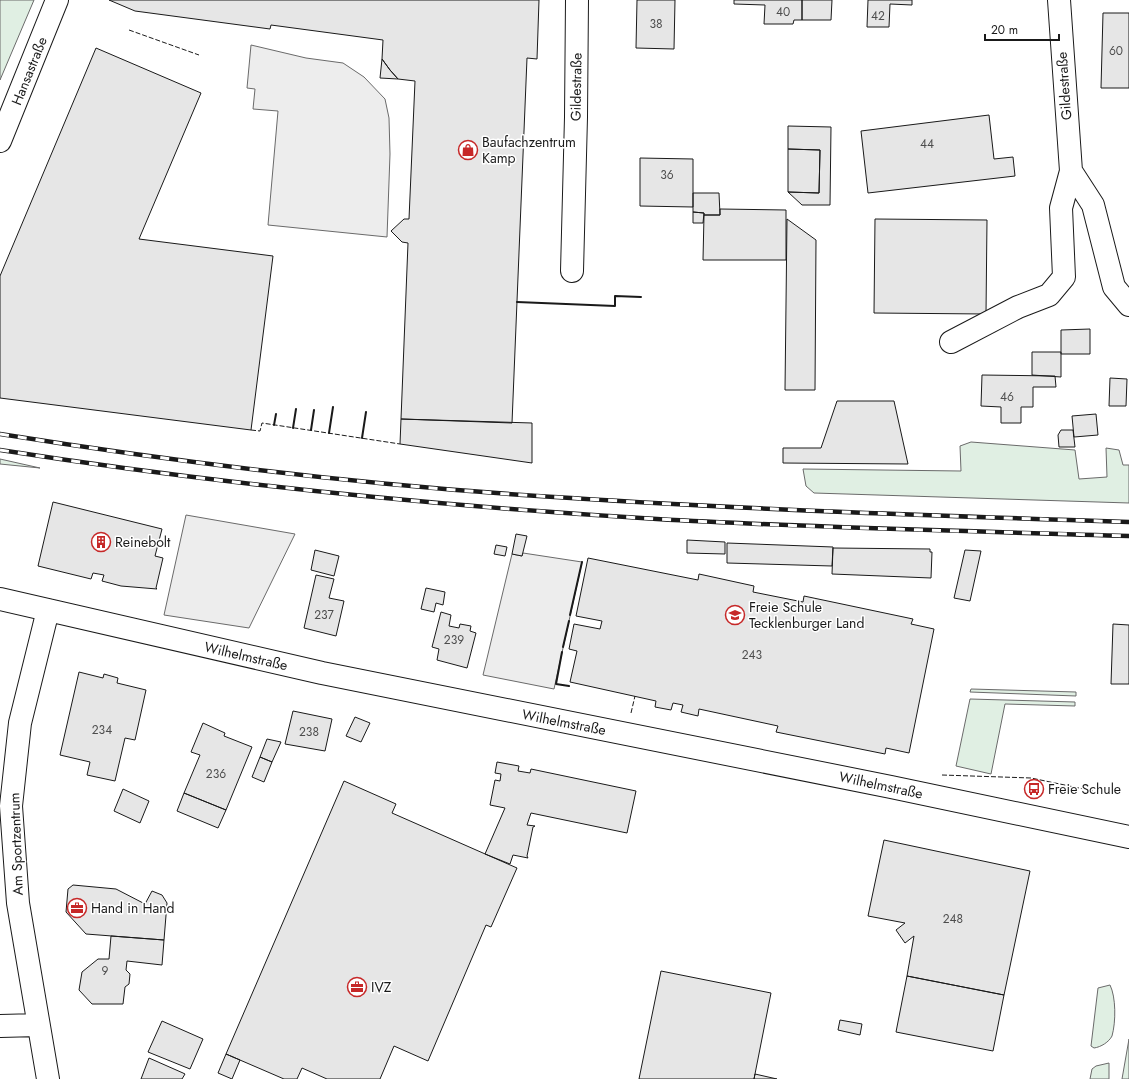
<svg xmlns="http://www.w3.org/2000/svg" width="1129" height="1079" viewBox="0 0 1129 1079" font-family="Jost,sans-serif">
<rect width="100%" height="100%" fill="#fff"/>
<path fill="#e0efe3" stroke="#6a6a6a" d="M0 0H34L0 80Z
M971 442 1075 450 1079 479 1107 477 1106 448 1119 450 1123 465H1129V503L814 493 806 486 803 469 961 471 960 446Z
M0 459 40 468 0 464Z
M971 689 1076 692V696L970 692Z
M970 699 1075 702V706L1005 704 991 774 956 766Z
M1110 985C1116 997 1116 1022 1112 1036 1109 1042 1101 1047 1094 1048L1091 1046 1098 988Z
M1129 1039V1079H1122Z
M1109 1063V1079H1090L1092 1069 1096 1066Z"/>
<path fill="#ededed" stroke="#6a6a6a" d="M251 45 306 58 343 63 364 77 385 99 389 118 390 154 387 237 268 225 278 111 253 109 255 89 247 88Z
M186 515 295 534 249 628 164 615Z
M523 553 582 562 554 689 483 675 512 554 522 556Z"/>
<path fill="#e6e6e6" stroke="#1a1a1a" d="M109 0H539L537 59 527 58 512 423 401 419 408 243 402 242 391 231 404 219H409L415 81 398 79 390 70 382 59 383 40 271 25 270 29 135 11Z
M637 0H675L674 49 636 48Z
M734 0H802V20H794L793 24H764L765 5 734 4Z
M802 0H832L831 20H802Z
M868 0H912V5L890 4 889 27H867Z
M1103 13H1129V88H1101Z
M96 48 201 93 139 239 273 256 251 430 0 398V276Z
M382 59 390 70 398 79 380 78Z
M989 115 994 159 1013 157 1015 176 868 193 861 131Z
M788 126 831 127 830 205H802L788 192 819 193 820 150 788 149Z
M788 149 820 150 819 193 788 192Z
M640 158 693 159V207L640 206Z
M693 193H719L720 215H704V213L693 212Z
M720 209 786 210V260H703L704 215H720Z
M693 212 704 213 703 223H693Z
M787 219 816 240 815 390H785Z
M875 219 987 220 986 314 874 313Z
M1090 329V354H1061V330Z
M1032 352H1061V377L1032 375Z
M982 375 1055 376 1056 387H1033V407H1021V423H1001V407L981 406Z
M1110 378 1127 379 1126 406H1109Z
M837 401H894L908 464 783 463V448H821Z
M1096 414 1098 435 1074 437 1072 416Z
M401 419 532 423V463L400 444Z
M1061 430H1073L1075 447H1059L1058 435Z
M53 502 162 529 155 556 163 558 156 588 157 589 121 586 102 581 104 575 93 573 91 579 38 566Z
M516 534 527 536 522 556 512 554Z
M687 540 725 542V554L687 553Z
M727 543 833 547 832 566 727 563Z
M496 545 507 547 505 556 494 554Z
M833 548 930 549V552H932L931 578 832 574Z
M315 550 339 556 334 576 311 570Z
M965 550 981 551 970 601 954 598Z
M588 558 698 580 699 574 754 586 753 592 803 602 804 596 913 619 911 624 934 629 909 753 886 748 885 754 776 732 778 726 699 709 698 716 681 712 683 705 673 703 671 710 655 707 656 701 570 682 577 651 569 649 574 624 600 629 602 621 576 616Z
M316 575 334 579 329 598 344 601 336 636 304 628Z
M426 588 445 592 443 605 436 603 434 612 421 609Z
M441 612 451 615 449 626 459 628 460 624 471 626 470 631 476 633 467 668 437 660 439 649 432 647Z
M1113 624 1129 625V684H1111Z
M79 672 103 678 104 674 118 678 117 683 146 690 135 740 125 738 115 781 87 775 90 762 60 755Z
M293 711 332 719 325 751 285 744Z
M355 717 370 723 361 742 346 736Z
M203 723 225 733 224 736 252 747 226 810 184 793 200 755 191 752Z
M267 739 281 742 272 762 260 757Z
M260 757 272 762 264 782 252 777Z
M497 762 519 766 518 771 530 773 531 769 636 791 627 833 531 813 527 825 535 826 533 827 527 856 528 858 513 855 510 864 485 854 505 808 490 805 495 780 500 781 501 774 495 773Z
M344 781 396 804 392 813 517 868 491 927 486 925 428 1061 394 1046 380 1079H327L302 1068 297 1079H284L226 1054Z
M123 789 149 801 140 823 114 811Z
M184 793 226 810 218 828 177 811Z
M884 840 1030 871 1004 995 907 976 914 936 905 943 896 930 905 923 868 916Z
M73 885 116 889 145 904 152 891 162 895 167 903 164 940 86 934 66 912 68 889Z
M111 936 164 940 162 965 127 961 126 970 130 974 129 984 125 987 123 1004H92L79 990 82 972 98 959H109Z
M661 971 771 993 754 1079H639Z
M907 976 1004 995 993 1051 896 1032Z
M840 1020 862 1024 860 1035 838 1030Z
M162 1021 203 1039 190 1069 148 1052Z
M226 1054 240 1060 232 1079 218 1073Z
M149 1058 183 1073 185 1074 182 1079H141Z
M755 1074 777 1079H754Z"/>
<g fill="none" stroke-linecap="round" stroke-linejoin="round">
<defs>
<path id="minor" d="M0 141 57 0
M1071 171 1093 205 1114 287 1129 305
M572 271 576 117 577 0
M951 342 1018 307 1049 295 1064 277 1061 208 1071 171 1059 0
M0 599 322 673 891 787 1129 837
M0 1026 38 1025
M48 1079 18 903 11 806 20 723 48 610"/>
</defs>
<use href="#minor" stroke="#1a1a1a" stroke-width="24"/>
<use href="#minor" stroke="#fff" stroke-width="22"/>
<defs>
<path id="rail" d="M0 434C189 464 380 487 571 498 757 510 943 516 1129 522
M0 450C218 484 437 506 657 519 814 528 972 531 1129 536"/>
</defs>
<use href="#rail" stroke="#1a1a1a" stroke-width="4.5"/>
<use href="#rail" stroke="#fff" stroke-width="3" stroke-dasharray="9" stroke-linecap="butt"/>
<path stroke="#1a1a1a" stroke-width="1" stroke-dasharray="5 2" stroke-linecap="butt" d="M129 30 199 55
M251 430 260 431 262 423 400 444
M631 713 635 696
M942 775 1031 778 1103 793"/>
<path stroke="#1a1a1a" stroke-width="2" d="M517 302 615 306V296L641 297
M274 425 276 414
M293 428 296 409
M311 430 314 410
M329 433 333 407
M362 438 366 412
M570 615 582 562
M563 647 569 621
M562 652 556 684 569 686"/>
</g>
<defs>
<symbol id="shop-ring" viewBox="-11 -11 22 22"><circle r="9.5" fill="#fff" stroke="#c62828" stroke-width="1.5"/><path d="M-5-2.5h2.3a2.7 3.5 0 0 1 5.4 0H5L5.5 6h-11ZM-1.5-2.5h3a1.5 2.3 0 0 0-3 0Z" fill="#c62828"/></symbol>
<symbol id="building-ring" viewBox="-11 -11 22 22"><circle r="9.5" fill="#fff" stroke="#c62828" stroke-width="1.5"/><path d="M-4-6H4V6H1V3H-1V6H-4ZM-2.5-4.3h1.7v1.8h-1.7ZM.8-4.3h1.7v1.8H.8ZM-2.5-1h1.7V.8h-1.7ZM.8-1h1.7V.8H.8Z" fill="#c62828"/></symbol>
<symbol id="school-ring" viewBox="-11 -11 22 22"><circle r="9.5" fill="#fff" stroke="#c62828" stroke-width="1.5"/><path d="M0-5L7-2L0 1L-7-2ZM-4 1L0 2.5L4 1V4Q0 6-4 4Z" fill="#c62828"/></symbol>
<symbol id="bus-ring" viewBox="-11 -11 22 22"><circle r="9.5" fill="#fff" stroke="#c62828" stroke-width="1.5"/><path d="M-5-6H5V4H4V6H2V4H-2V6H-4V4H-5ZM-3.5-4V0h7V-4ZM-3.5 1.2v1.5H-2V1.2ZM2 1.2v1.5H3.5V1.2Z" fill="#c62828"/></symbol>
<symbol id="office-ring" viewBox="-11 -11 22 22"><circle r="9.5" fill="#fff" stroke="#c62828" stroke-width="1.5"/><path d="M-6-3h4V-5.5h4V-3h4V5H-6ZM-1-4.5V-3h2v-1.5ZM-6 0V1H6V0Z" fill="#c62828"/></symbol>
</defs>
<g fill-rule="evenodd">
<use href="#shop-ring" x="457" y="139" width="22" height="22"/>
<use href="#building-ring" x="90" y="531" width="22" height="22"/>
<use href="#school-ring" x="724" y="604" width="22" height="22"/>
<use href="#bus-ring" x="1023" y="778" width="22" height="22"/>
<use href="#office-ring" x="66" y="897" width="22" height="22"/>
<use href="#office-ring" x="346" y="976" width="22" height="22"/>
</g>
<g text-anchor="middle" dominant-baseline="central" stroke-width="3" stroke-linejoin="round" paint-order="stroke">
<g font-size="12" fill="#4d4d4d">
<text x="783" y="12">40</text>
<text x="878" y="16">42</text>
<text x="656" y="24">38</text>
<text x="1116" y="51">60</text>
<text x="927" y="144">44</text>
<text x="667" y="175">36</text>
<text x="1007" y="397">46</text>
<text x="324" y="615">237</text>
<text x="454" y="640">239</text>
<text x="752" y="655">243</text>
<text x="102" y="730">234</text>
<text x="309" y="732">238</text>
<text x="216" y="774">236</text>
<text x="953" y="919">248</text>
<text x="105" y="971">9</text>
</g>
<g font-size="14" fill="#1a1a1a" stroke="#fff">
<text transform="translate(29 71) rotate(-68)">Hansastraße</text>
<text transform="translate(1064 86) rotate(-94)">Gildestraße</text>
<text transform="translate(576 87) rotate(-89)">Gildestraße</text>
<text transform="translate(246 656) rotate(13)">Wilhelmstraße</text>
<text transform="translate(564 722) rotate(11)">Wilhelmstraße</text>
<text transform="translate(881 785) rotate(12)">Wilhelmstraße</text>
<text transform="translate(16 844) rotate(-92)">Am Sportzentrum</text>
</g>
<g font-size="14" fill="#1a1a1a" stroke="#fff" text-anchor="start">
<text x="482" y="142">Baufachzentrum<tspan x="482" dy="16">Kamp</tspan></text>
<text x="115" y="542">Reinebolt</text>
<text x="749" y="607">Freie Schule<tspan x="749" dy="16">Tecklenburger Land</tspan></text>
<text x="1048" y="789">Freie Schule</text>
<text x="91" y="908">Hand in Hand</text>
<text x="371" y="987">IVZ</text>
</g>
</g>
<path d="M985 34v6h74v-6" fill="none" stroke="#1a1a1a" stroke-width="2"/>
<text x="991" y="34" font-size="12" fill="#1a1a1a" stroke="#ffffff" stroke-width="3" paint-order="stroke">20 m</text>
</svg>
